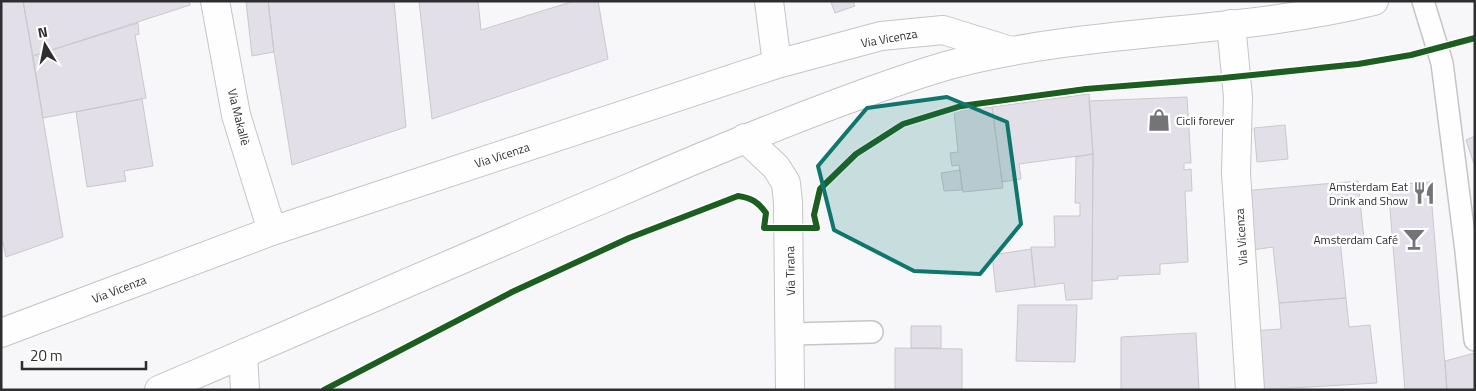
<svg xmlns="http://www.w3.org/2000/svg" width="1476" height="391" viewBox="0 0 1476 391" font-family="'Titillium Web',sans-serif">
<rect width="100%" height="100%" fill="#f7f7fa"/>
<path fill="#e2dfe9" stroke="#c9c9cb" d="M1 1H23L63 237 6 257 3 243 1 244Z
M23 1H189L190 5 33 56Z
M246 1H268L274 52 252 56Z
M268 1H394L406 127 292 165 274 52Z
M419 1H478L481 30 574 1H598L608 59 432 119Z
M853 1 855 6 835 13 831 2Z
M138 23 139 34 135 35 146 98 43 118 33 56Z
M1089 94 1093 154 1019 164 1021 179 1002 182 992 107Z
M1187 97 1191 163H1184V170L1191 169 1192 191H1185L1188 262 1160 264V274L1118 276V279L1092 281 1093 154 1089 101Z
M142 99 153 166 124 171 126 181 87 187 76 112Z
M992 107 1003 188 963 192 959 165 952 166 950 153 958 152 954 111Z
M1285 125 1288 159 1257 162 1254 128Z
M1475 136V167L1466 140Z
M1093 154 1092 299 1066 300 1064 283 1035 287 1031 247H1055L1054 216H1080V203H1075L1076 157Z
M960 170 962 190 944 191 941 173Z
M1358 181 1364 239 1340 240 1346 298 1279 303 1273 247 1252 250 1242 191Z
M1430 182 1447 390H1405L1388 185Z
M1031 249 1035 287 996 292 992 255Z
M1346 298 1349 327 1370 325 1377 383 1258 390 1252 331 1281 329 1279 303Z
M1018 305H1077L1075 362 1016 361Z
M911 326H941V348H911Z
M1196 333 1199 390H1121V337Z
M895 348 962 349V390H895Z
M1475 353V390H1447L1445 361Z"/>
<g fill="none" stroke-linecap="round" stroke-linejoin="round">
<defs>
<path id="lane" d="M1423 1 1442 63 1466 251 1475 340
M791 334 872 332"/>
<path id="street" d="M215 1 236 115 272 231
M769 1 777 64
M1231 24 1238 97 1236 173 1250 390
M745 138 776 167 786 183 788 203 790 390
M1 333 272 231 777 64 881 36 943 30 1011 51
M243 354 245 390"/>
<path id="secondary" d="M159 390C314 324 467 256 622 191 695 159 768 129 843 101 879 88 916 74 953 64 1091 28 1236 35 1374 1"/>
</defs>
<use href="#lane" stroke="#c5c5c7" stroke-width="24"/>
<use href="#street" stroke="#c5c5c7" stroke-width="30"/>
<use href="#secondary" stroke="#c5c5c7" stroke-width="30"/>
<use href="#lane" stroke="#fefefe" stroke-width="21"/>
<use href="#street" stroke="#fefefe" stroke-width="28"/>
<use href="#secondary" stroke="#fefefe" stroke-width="28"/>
<defs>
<path id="cycleway" d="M324 390 512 292 629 238 738 196C752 198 758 202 766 213L764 228H817L814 215 820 189 856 154 903 124 961 106 1086 89 1223 78 1358 64 1411 55 1475 38"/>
</defs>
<use href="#cycleway" stroke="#fff" stroke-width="9"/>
<use href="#cycleway" stroke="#1b5e20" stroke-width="6"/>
</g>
<path fill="#0f766e" fill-opacity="0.2" stroke="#0f766e" stroke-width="4" stroke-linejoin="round" d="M947 97 1007 122 1021 224 980 274 914 271 834 230 818 166 867 108Z"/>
<defs>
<symbol id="shop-bare" viewBox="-9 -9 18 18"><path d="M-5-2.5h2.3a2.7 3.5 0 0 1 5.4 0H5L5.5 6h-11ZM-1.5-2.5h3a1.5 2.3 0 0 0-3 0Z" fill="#747477" stroke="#fff" stroke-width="2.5" paint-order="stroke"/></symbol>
<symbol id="restaurant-bare" viewBox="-9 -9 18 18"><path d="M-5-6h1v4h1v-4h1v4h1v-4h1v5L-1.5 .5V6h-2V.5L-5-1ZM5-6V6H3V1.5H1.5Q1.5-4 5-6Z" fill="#747477" stroke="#fff" stroke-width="2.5" paint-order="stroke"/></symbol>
<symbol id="bar-bare" viewBox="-9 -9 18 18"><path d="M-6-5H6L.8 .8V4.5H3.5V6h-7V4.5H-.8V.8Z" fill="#747477" stroke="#fff" stroke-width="2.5" paint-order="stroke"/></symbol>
</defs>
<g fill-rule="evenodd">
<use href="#shop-bare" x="1143" y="104" width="32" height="32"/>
<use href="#restaurant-bare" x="1408" y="177" width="32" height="32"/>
<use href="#bar-bare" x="1398" y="223" width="32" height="32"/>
</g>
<g text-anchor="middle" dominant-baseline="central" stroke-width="5" stroke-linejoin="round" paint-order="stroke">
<g font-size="12" fill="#2e2e30" stroke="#fff">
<text transform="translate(889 38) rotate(-10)">Via Vicenza</text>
<text transform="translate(239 117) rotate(76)">Via Makallè</text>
<text transform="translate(502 155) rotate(-18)">Via Vicenza</text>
<text transform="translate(1241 237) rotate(-94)">Via Vicenza</text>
<text transform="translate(790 271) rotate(-91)">Via Tirana</text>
<text transform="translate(119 289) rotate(-21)">Via Vicenza</text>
</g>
<g font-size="12" fill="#2e2e30" stroke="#fff" text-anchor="end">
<text x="1176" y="120" text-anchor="start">Cicli forever</text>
<text x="1408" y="186">Amsterdam Eat<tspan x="1408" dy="14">Drink and Show</tspan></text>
<text x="1398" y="239">Amsterdam Café</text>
</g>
</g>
<rect width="1476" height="391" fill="none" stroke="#2e2e30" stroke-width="5"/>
<g transform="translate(45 45) rotate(350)" stroke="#ffffff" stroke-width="4" paint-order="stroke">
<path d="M0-4L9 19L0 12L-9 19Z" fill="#2e2e30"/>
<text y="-8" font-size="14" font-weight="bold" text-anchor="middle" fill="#2e2e30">N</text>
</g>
<path d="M22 361v8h124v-8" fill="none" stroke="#2e2e30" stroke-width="2.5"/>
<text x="30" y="361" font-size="15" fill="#2e2e30" stroke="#ffffff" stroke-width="4" paint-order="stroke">20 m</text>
</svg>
